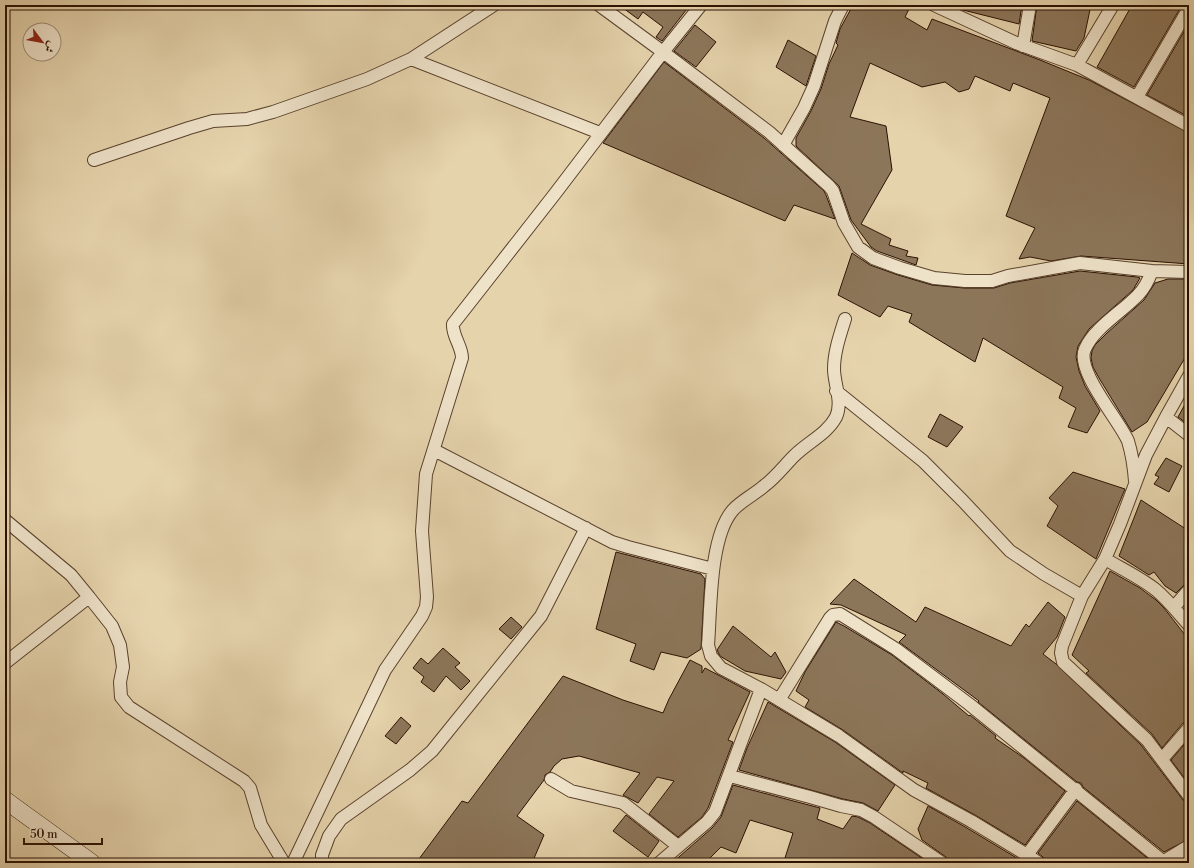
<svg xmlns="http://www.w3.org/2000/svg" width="1194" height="868" viewBox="0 0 1194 868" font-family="'Libre Bodoni',Amiri,serif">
<rect width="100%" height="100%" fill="#e5d3ac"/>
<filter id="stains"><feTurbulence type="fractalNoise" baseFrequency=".005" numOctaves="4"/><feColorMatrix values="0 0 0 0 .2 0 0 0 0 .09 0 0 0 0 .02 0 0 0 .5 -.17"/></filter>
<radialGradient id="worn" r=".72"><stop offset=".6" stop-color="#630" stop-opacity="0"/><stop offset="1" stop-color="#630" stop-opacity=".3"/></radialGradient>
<path fill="#8c765a" stroke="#2b1102" d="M619 5H690L662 41 656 37 663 27 643 12 638 19Z
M853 5H911L905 17 927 30 932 19 1040 60 1089 80 1189 133V264L1081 256 1051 261 1030 257 1019 259 1035 228 1006 216 1050 98 1013 83 1010 91 975 76 969 89 959 92 945 82 922 87 870 63 850 117 886 126 892 170 861 224 891 239 889 245 908 251 906 256 918 258 916 265 877 251 871 247 851 220 839 186 796 146V138L811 111 821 89 829 64 838 45 836 43 840 29Z
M955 5H1022L1019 24 963 10 955 6Z
M1037 5H1091L1084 38 1076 51 1032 41Z
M1132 5H1182L1134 87 1097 67Z
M1189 23V117L1147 95Z
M695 25 716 42 696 67 674 51Z
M788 40 816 56 806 86 776 67Z
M664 62 764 138 824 191 826 195 835 219 794 205 785 221 603 143Z
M852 253 870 265 898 275 932 285 964 288H994L1010 283 1080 271 1137 277 1140 278 1133 290 1089 329 1078 346 1076 357 1079 371 1085 386 1100 411 1087 433 1068 427 1076 408 1059 398 1063 387 983 338 975 362 909 322 912 314 888 306 880 317 838 295Z
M1168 279H1189V351L1147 422 1132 432 1099 378 1093 367 1091 358 1092 351 1095 345 1107 333 1144 300 1155 283Z
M1189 397V425L1178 417Z
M940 414 963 427 947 447 928 437Z
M1166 458 1182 466 1169 492 1154 484 1159 477 1155 475Z
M1073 472 1125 489 1096 559 1047 526 1058 506 1049 498Z
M1141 500 1189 531V583L1184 585 1176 593 1165 586 1154 572 1149 575 1119 556Z
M616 552 701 574 705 579 701 649 687 658 661 652 654 670 630 661 636 644 596 629Z
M1110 571 1140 588 1156 600 1164 608 1189 640V721L1183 723 1162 748 1152 734 1086 673 1089 671 1072 655Z
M854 579 916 622 925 607 1011 646 1026 624 1029 627 1048 602 1065 617 1057 637 1043 654 1056 664 1141 745 1183 800 1189 803V839L1164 852 1083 787 1081 783 1077 782 978 702 979 701 899 642 906 635 904 634 841 605 830 604Z
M1189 602V614L1184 608Z
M511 617 522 627 511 639 499 629Z
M836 622 844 626 892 655 943 694 969 716 970 715 996 736 995 738 1024 758 1065 791 1025 845 975 815 926 788 928 783 903 771V773L843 730 805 707 809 700 796 691 805 672Z
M733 626 771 657 775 652 786 672 781 679 745 671 720 656 717 650Z
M443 648 460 663 455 667 470 681 461 690 446 676 434 692 421 682 424 677 413 668 421 658 428 664Z
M690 660 702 666V673L705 668 750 692 728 740 733 742 708 808 702 817 678 837 649 814 674 781 657 777 638 803 623 795 640 773 579 756 562 759 554 766 550 772 545 775 544 780 517 816 544 835 532 863H416L462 801 468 803 563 676 623 700 663 713 669 699Z
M768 702 835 742 895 785 878 811 863 803 843 799 739 770 747 748Z
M401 717 411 726 396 744 385 736Z
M1189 739V784L1171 760Z
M733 785 820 808 817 819 843 829 852 816 858 817 870 823 929 863H791L784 861 793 833 750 820 736 853 721 847 705 863H672L712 828 721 817Z
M1077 801 1151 861 1148 863H1046L1043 857 1038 853Z
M928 806 967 828 1025 863H949L946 857 922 840 918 829Z
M626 815 659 841 648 857 613 831Z"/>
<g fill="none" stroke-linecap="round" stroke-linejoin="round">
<defs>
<path id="street" d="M599 5 663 52 769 132 829 186 833 191 844 223 858 247 873 258 900 268 934 278 965 281H992L1008 276 1080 263 1152 271 1189 272
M934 5 1016 43 1077 65 1189 126
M1023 46 1030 5
M411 59 600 133
M1077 65 1113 5
M1137 97 1189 8
M783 145 804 108 814 86 835 21 843 5
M94 160 189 128 213 121 247 119 273 112 367 79 411 59 494 5
M845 319C840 335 834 352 834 369 834 384 843 402 836 417 827 434 808 442 794 456 784 466 775 478 764 486 754 495 742 500 733 510 709 537 711 610 708 645L711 656 721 668 761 689 839 736 914 790 971 821 1027 855
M1189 376 1166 417 1146 455 1120 524 1105 559 1082 596 1062 646 1061 653 1063 662 1147 740 1189 796
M836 391 923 461 963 501 1010 551 1044 574 1082 596
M1166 417 1189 435
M434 450 612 542 628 547 713 569
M1135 481C1134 468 1132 454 1128 441 1119 420 1075 370 1085 349 1094 328 1122 312 1138 295 1145 288 1149 279 1152 271
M5 520 71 575 89 597 5 663
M1105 559C1122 569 1141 578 1156 590 1169 601 1178 613 1189 625
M89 597 112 626 120 645 123 667 120 682 121 697 129 707 244 781 250 788 261 825 284 863
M1174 607 1189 590
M779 700 830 618 833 615 840 614 896 649 969 704 1165 863
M1162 759 1189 728
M730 776 810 797 841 806 861 810 874 817 942 863
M551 779 571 791 623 803 678 846
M293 863 385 670 422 616 426 607 427 597 422 531 426 474 462 358C462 346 452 336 453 324L554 195 663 52 701 5
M322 863V855L329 836 341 819 410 770 432 751 541 616 586 528
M659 863 707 822 715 812 761 689
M1039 863 1027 855 1076 789
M1161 863 1189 846
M1183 863 1189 852"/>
<path id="secondary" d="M5 800 92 863"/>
</defs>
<use href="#street" stroke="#5a422c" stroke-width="14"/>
<use href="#secondary" stroke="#2b1102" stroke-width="18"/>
<use href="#street" stroke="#eee2c9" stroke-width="12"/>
<use href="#secondary" stroke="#eee2c9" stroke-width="17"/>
</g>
<rect width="1194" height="868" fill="none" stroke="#e5d3ac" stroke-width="20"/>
<rect x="6" y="6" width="1182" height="856" fill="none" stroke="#2b1102" stroke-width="2"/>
<rect x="10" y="10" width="1174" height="848" fill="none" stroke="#2b1102"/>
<g transform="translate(42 42) rotate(122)"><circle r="19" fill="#eee2c9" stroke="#a08e79"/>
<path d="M0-3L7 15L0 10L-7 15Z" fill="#8f2418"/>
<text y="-6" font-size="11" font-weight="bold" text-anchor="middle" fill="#2b1102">ش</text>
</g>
<path d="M24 838v6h78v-6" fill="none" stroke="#2b1102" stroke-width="2"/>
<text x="30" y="838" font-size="12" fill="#2b1102" stroke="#eee2c9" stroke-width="3" paint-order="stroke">50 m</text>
<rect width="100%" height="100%" filter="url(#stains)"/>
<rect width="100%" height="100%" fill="url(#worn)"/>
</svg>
